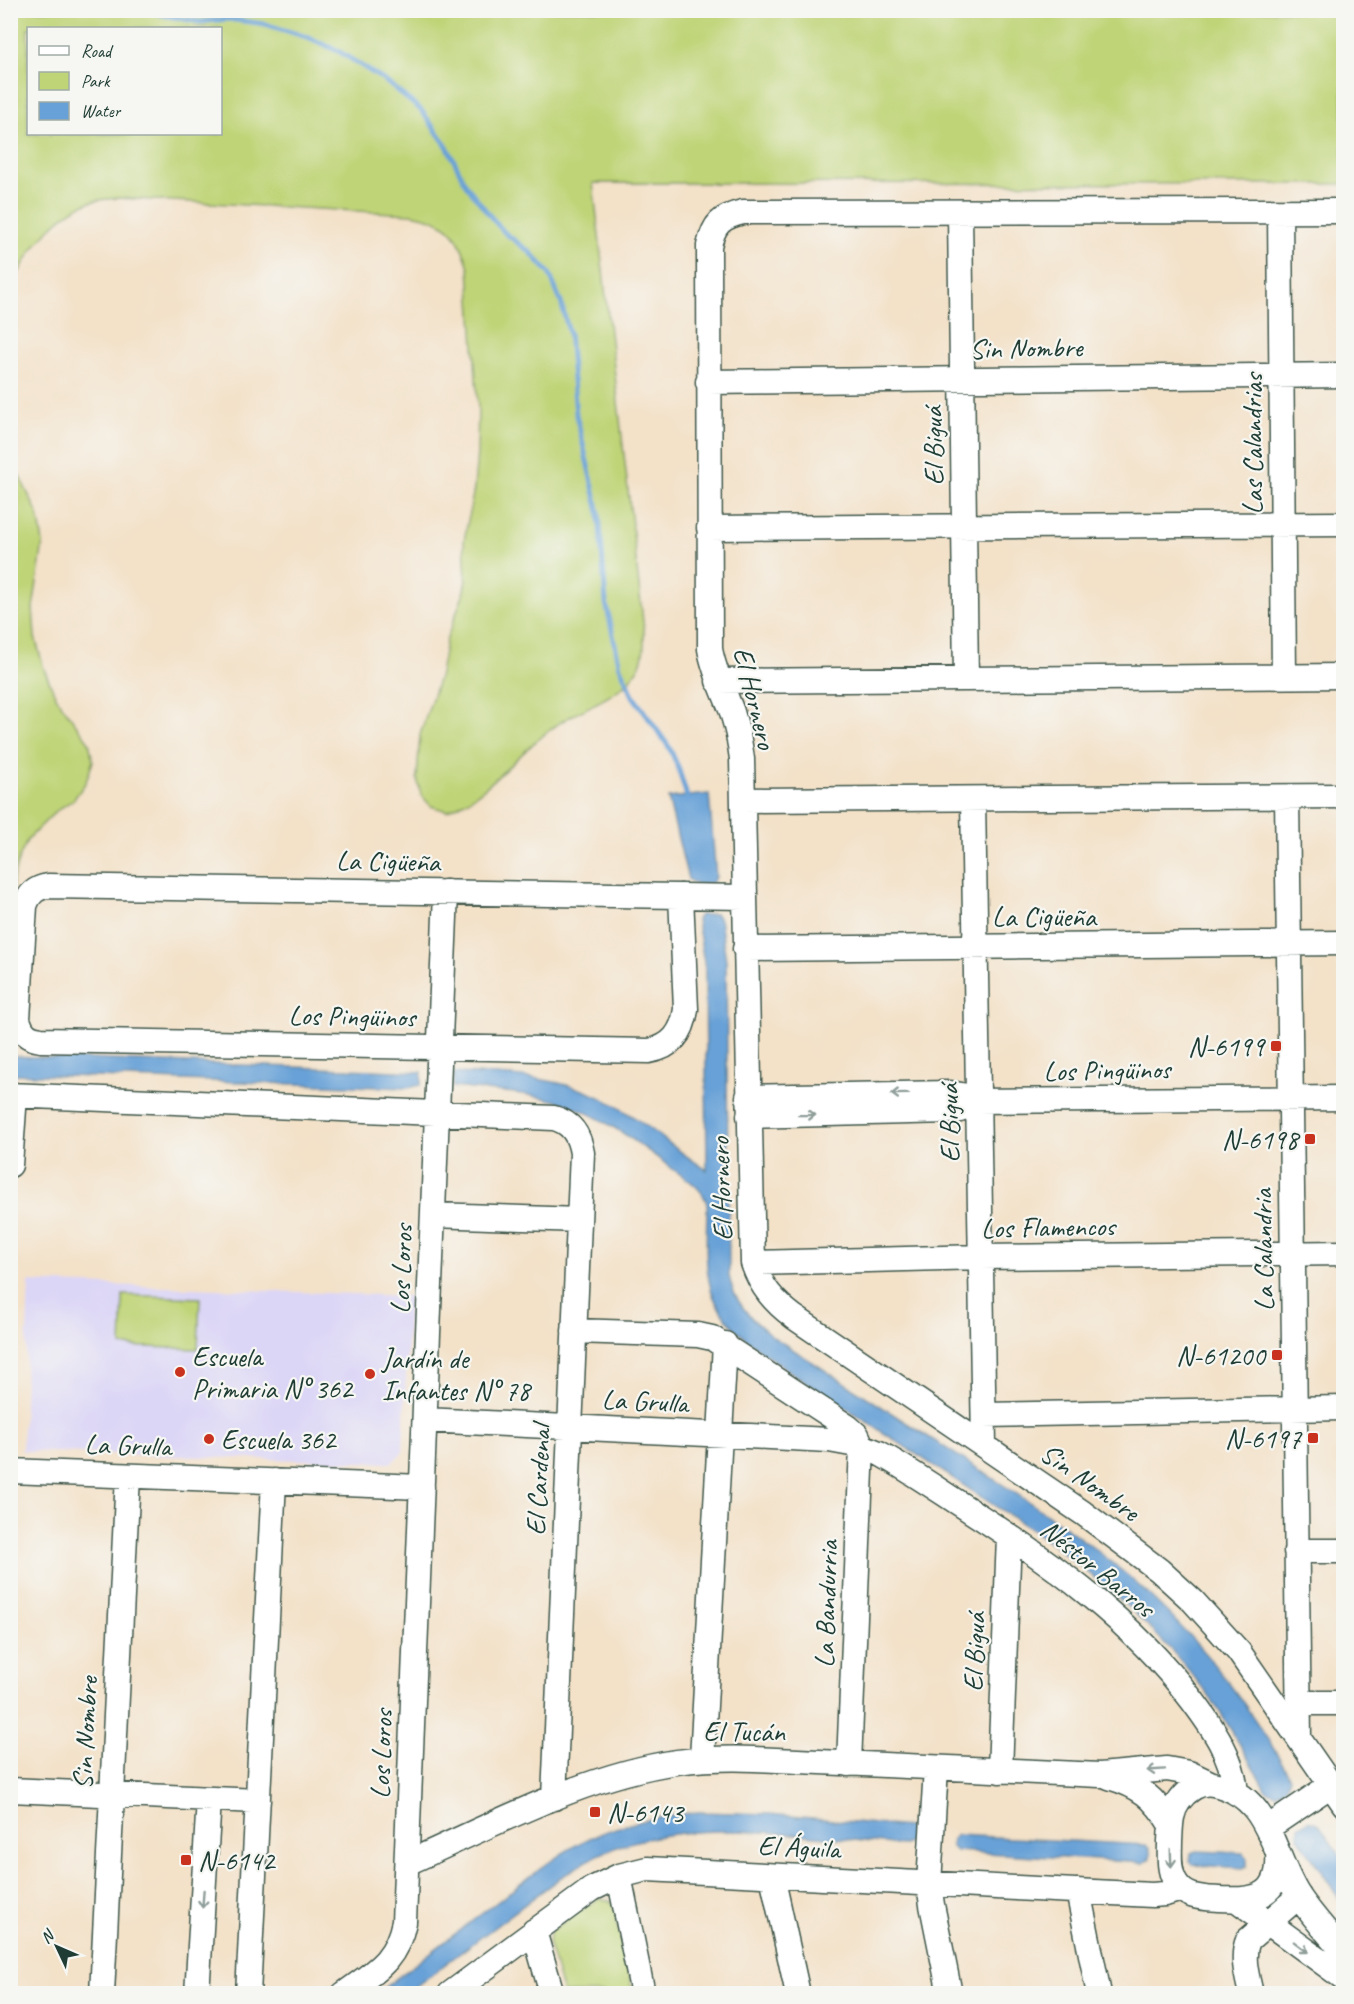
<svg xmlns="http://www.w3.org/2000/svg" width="1354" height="2004" viewBox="0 0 1354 2004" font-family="Caveat,sans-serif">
<rect width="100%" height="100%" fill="#f6f6f2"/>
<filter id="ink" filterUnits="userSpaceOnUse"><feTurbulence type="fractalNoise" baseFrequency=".0167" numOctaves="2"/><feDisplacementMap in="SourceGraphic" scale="12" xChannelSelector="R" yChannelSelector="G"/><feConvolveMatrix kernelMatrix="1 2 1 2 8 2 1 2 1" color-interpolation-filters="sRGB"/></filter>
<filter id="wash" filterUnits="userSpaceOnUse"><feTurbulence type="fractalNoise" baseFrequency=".008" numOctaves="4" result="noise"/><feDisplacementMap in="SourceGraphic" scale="24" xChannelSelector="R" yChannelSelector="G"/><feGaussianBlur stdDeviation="1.35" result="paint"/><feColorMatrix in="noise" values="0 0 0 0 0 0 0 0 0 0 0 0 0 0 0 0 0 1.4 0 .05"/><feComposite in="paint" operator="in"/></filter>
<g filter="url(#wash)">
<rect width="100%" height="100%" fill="#f3e1c8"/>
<path fill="#dcd6f6" d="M29 1282 409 1296 403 1452 391 1463 22 1451Z"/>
<path fill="#bfd477" stroke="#6f8856" stroke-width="1.5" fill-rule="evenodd" d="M11 10 1343 11V184L593 183 644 630C644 644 645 658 637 670 622 695 590 705 566 719 522 745 494 792 447 811L431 806 421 795 417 778 420 735 440 674 446 641 463 595 466 580 464 541 474 489 477 452 478 409 469 268C459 233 448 220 411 214L118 198C111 199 102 199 95 201 58 208 25 256 11 288ZM28 28H220V134H28Z
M11 459 38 514 43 543 33 608 35 637 44 669 56 697 89 742 93 761 86 782 74 799 55 812 28 839 19 858 13 878 11 915Z
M123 1295 200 1298 198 1349 121 1346Z
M598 1899 609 1900 613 1904 633 1993H563L548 1942 551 1931Z"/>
<path fill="#68a1d7" stroke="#446f86" stroke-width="1.5" d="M709 794 716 877 712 883 697 885 688 879 668 798Z
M715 914 720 919 726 960 729 1276C734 1304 754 1322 775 1338 835 1377 895 1416 955 1454 998 1482 1042 1509 1083 1540 1144 1585 1198 1639 1242 1701 1259 1726 1277 1751 1290 1778L1286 1787 1276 1794 1266 1790C1247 1757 1229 1723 1206 1692 1158 1628 1097 1576 1032 1530L791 1372C759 1350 719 1325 710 1285 704 1260 707 1231 707 1205 704 1187 683 1177 670 1167 637 1142 602 1116 563 1103 528 1092 490 1091 453 1087L454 1073C497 1075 541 1075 583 1090 630 1107 666 1144 707 1170L705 969 697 920 700 915Z
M11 1056 422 1072 421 1085 408 1088 11 1074Z
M698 1812 769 1814 908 1827 913 1833 912 1840 904 1845C810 1837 685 1813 598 1855 567 1871 540 1893 512 1914 477 1940 442 1967 407 1993H377C419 1962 460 1930 501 1899 529 1878 556 1854 588 1839 622 1823 660 1816 698 1812Z
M1309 1820 1318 1823 1343 1859V1904L1298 1837 1299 1827Z
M957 1835 1146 1845 1150 1850V1858L1144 1863 956 1851 951 1846 952 1839Z
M1196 1851 1243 1853 1247 1857V1866L1243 1868 1194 1865 1190 1862 1191 1853Z"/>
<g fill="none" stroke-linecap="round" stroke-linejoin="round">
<path stroke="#68a1d7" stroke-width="5" d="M150 10 163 15 200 22 228 19 265 24 310 38 340 52 385 81 421 110 447 146 466 185 491 217 505 233 530 252 549 273 561 302 569 333 576 414 599 513 606 603 620 667 633 696 669 747 678 767 689 803"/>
</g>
</g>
<g filter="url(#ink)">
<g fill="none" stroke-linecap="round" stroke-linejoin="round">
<defs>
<path id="minor" d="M1344 211 743 212C721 217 714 224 709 246L710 649C714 672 724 691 732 712 737 728 740 743 742 759L753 1263C761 1287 774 1302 794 1317L1083 1513 1159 1570 1193 1601 1239 1652 1344 1804
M960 212 966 679
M1280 212 1284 676
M708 382 1344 375
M709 528 1344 524
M718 681 1344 676
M1287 797 1299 1738
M973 799 984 1445
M743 800 1344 796
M681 896 686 1009C683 1032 672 1047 649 1051L41 1040C27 1038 22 1033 18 1019L25 906C29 894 35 888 48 886L744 897
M745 949 1344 943
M10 1095 554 1118C572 1123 579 1135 582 1153L554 1798
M748 1097 950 1093 967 1096 978 1101 1344 1098
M749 1116 951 1111 960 1110 978 1101
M10 1165 15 1095
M433 1215 579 1220
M753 1263 981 1257 1344 1253
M574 1331 698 1335 712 1338 848 1427 857 1435 862 1446 849 1764
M984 1415 1344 1408
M425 1420 829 1440 862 1446 879 1453C911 1471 941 1492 971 1511 1055 1565 1131 1620 1192 1700 1213 1728 1233 1756 1236 1793
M10 1471 422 1487
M1296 1551H1344
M1298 1703H1344
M702 1759 725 1344
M936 1768 929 1884 932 1905 950 1994
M1000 1771 1009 1536
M1109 1777C1140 1786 1154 1797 1171 1825
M10 1790 258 1801
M1269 1827 1331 1785
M1278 1853C1281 1897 1256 1901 1219 1899 1202 1898 1184 1898 1175 1881 1168 1869 1170 1854 1170 1841 1171 1827 1170 1813 1179 1801 1186 1791 1200 1781 1213 1784 1270 1795 1272 1854 1298 1895 1311 1915 1328 1933 1344 1952
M407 1863C491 1826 585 1775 677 1762 702 1759 728 1758 754 1759L1100 1775 1167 1769 1189 1773 1210 1783
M619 1876 643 1994
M772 1876 798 1994
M1078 1891 1099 1994
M1237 1900 1344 1978
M534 1931 552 1994
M102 1994 128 1476
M197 1994 209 1799
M248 1994 274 1481
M344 1994C375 1971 396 1961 404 1922L446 892
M450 1994 592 1889 619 1876 647 1869 1152 1895 1165 1894 1181 1889
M1251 1994C1247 1976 1241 1957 1248 1940L1299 1896"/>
</defs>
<use href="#minor" stroke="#3f564a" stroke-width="27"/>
<use href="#minor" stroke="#fff" stroke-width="24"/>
</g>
<defs><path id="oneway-shaft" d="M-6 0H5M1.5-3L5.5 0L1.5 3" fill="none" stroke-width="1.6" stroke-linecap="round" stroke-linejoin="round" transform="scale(1.5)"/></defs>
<g stroke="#8f9e9a">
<use href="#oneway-shaft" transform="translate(900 1094) rotate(179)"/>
<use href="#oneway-shaft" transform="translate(807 1115) rotate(-1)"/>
<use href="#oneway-shaft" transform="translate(1156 1770) rotate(176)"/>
<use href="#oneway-shaft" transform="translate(1171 1858) rotate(88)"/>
<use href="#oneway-shaft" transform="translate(203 1899) rotate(94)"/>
<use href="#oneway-shaft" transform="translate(1301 1947) rotate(37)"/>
</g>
</g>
<g fill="#c8321e" stroke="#f6f6f2" stroke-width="2">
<rect x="1270" y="1040" width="12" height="12" rx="3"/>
<rect x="1304" y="1133" width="12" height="12" rx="3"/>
<rect x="1271" y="1349" width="12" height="12" rx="3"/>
<circle cx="180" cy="1372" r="6"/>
<circle cx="370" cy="1374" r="6"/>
<rect x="1307" y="1432" width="12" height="12" rx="3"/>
<circle cx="209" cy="1439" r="6"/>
<rect x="589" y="1806" width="12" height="12" rx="3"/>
<rect x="180" y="1854" width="12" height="12" rx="3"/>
</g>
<g text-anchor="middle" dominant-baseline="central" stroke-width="4.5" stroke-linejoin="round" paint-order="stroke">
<g font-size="28" fill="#1f3d34" stroke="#f6f6f2">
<text transform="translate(1026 348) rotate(-1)">Sin Nombre</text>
<text transform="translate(1252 444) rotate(-90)">Las Calandrias</text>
<text transform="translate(933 446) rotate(-91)">El Biguá</text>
<text transform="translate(755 698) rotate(76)">El Hornero</text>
<text transform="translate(388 861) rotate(1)">La Cigüeña</text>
<text x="1044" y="916">La Cigüeña</text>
<text transform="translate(352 1016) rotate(1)">Los Pingüinos</text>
<text transform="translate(1107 1070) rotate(-1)">Los Pingüinos</text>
<text transform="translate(949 1123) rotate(-91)">El Biguá</text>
<text transform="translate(721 1189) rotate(-92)">El Hornero</text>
<text transform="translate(1048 1227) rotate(-1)">Los Flamencos</text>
<text transform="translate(1263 1250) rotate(-91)">La Calandria</text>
<text transform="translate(401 1269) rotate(-88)">Los Loros</text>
<text transform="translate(645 1401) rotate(3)">La Grulla</text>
<text transform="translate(128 1445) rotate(2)">La Grulla</text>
<text transform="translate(538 1480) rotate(-87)">El Cardenal</text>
<text transform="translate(1090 1482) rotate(35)">Sin Nombre</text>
<text transform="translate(1098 1568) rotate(39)">Néstor Barros</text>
<text transform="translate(826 1604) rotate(-88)">La Bandurria</text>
<text transform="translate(974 1652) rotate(-88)">El Biguá</text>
<text x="744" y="1731">El Tucán</text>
<text transform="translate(85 1733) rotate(-87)">Sin Nombre</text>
<text transform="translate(381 1754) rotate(-88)">Los Loros</text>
<text transform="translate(799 1847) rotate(3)">El Águila</text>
</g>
<g font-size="28" fill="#1f3d34" stroke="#f6f6f2" text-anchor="start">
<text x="1264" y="1046" text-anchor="end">N-6199</text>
<text x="1298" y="1139" text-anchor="end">N-6198</text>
<text x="1265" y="1355" text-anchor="end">N-61200</text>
<text x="192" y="1356">Escuela<tspan x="192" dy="32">Primaria N° 362</tspan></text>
<text x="382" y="1358">Jardín de<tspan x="382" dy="32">Infantes N° 78</tspan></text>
<text x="1301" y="1438" text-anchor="end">N-6197</text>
<text x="221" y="1439">Escuela 362</text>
<text x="607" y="1812">N-6143</text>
<text x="198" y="1860">N-6142</text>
</g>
</g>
<rect width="1354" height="2004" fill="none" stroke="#f6f6f2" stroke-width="36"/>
<rect x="27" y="27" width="195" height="108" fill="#f6f6f2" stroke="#a0aca6" stroke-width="1.5"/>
<rect x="39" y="46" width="30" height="9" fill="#ffffff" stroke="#a0aca6" stroke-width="1.5"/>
<text x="81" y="57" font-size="18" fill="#1f3d34">Road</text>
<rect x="39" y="72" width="30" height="18" fill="#bfd477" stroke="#a0aca6" stroke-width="1.5"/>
<text x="81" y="87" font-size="18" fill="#1f3d34">Park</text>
<rect x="39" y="102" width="30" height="18" fill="#68a1d7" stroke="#a0aca6" stroke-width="1.5"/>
<text x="81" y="117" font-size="18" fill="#1f3d34">Water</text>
<g transform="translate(57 1947) rotate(314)" stroke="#f6f6f2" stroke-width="4.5" paint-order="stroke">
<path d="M0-4.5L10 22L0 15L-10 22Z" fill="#1f3d34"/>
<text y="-9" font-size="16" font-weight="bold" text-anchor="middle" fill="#1f3d34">N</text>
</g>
</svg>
